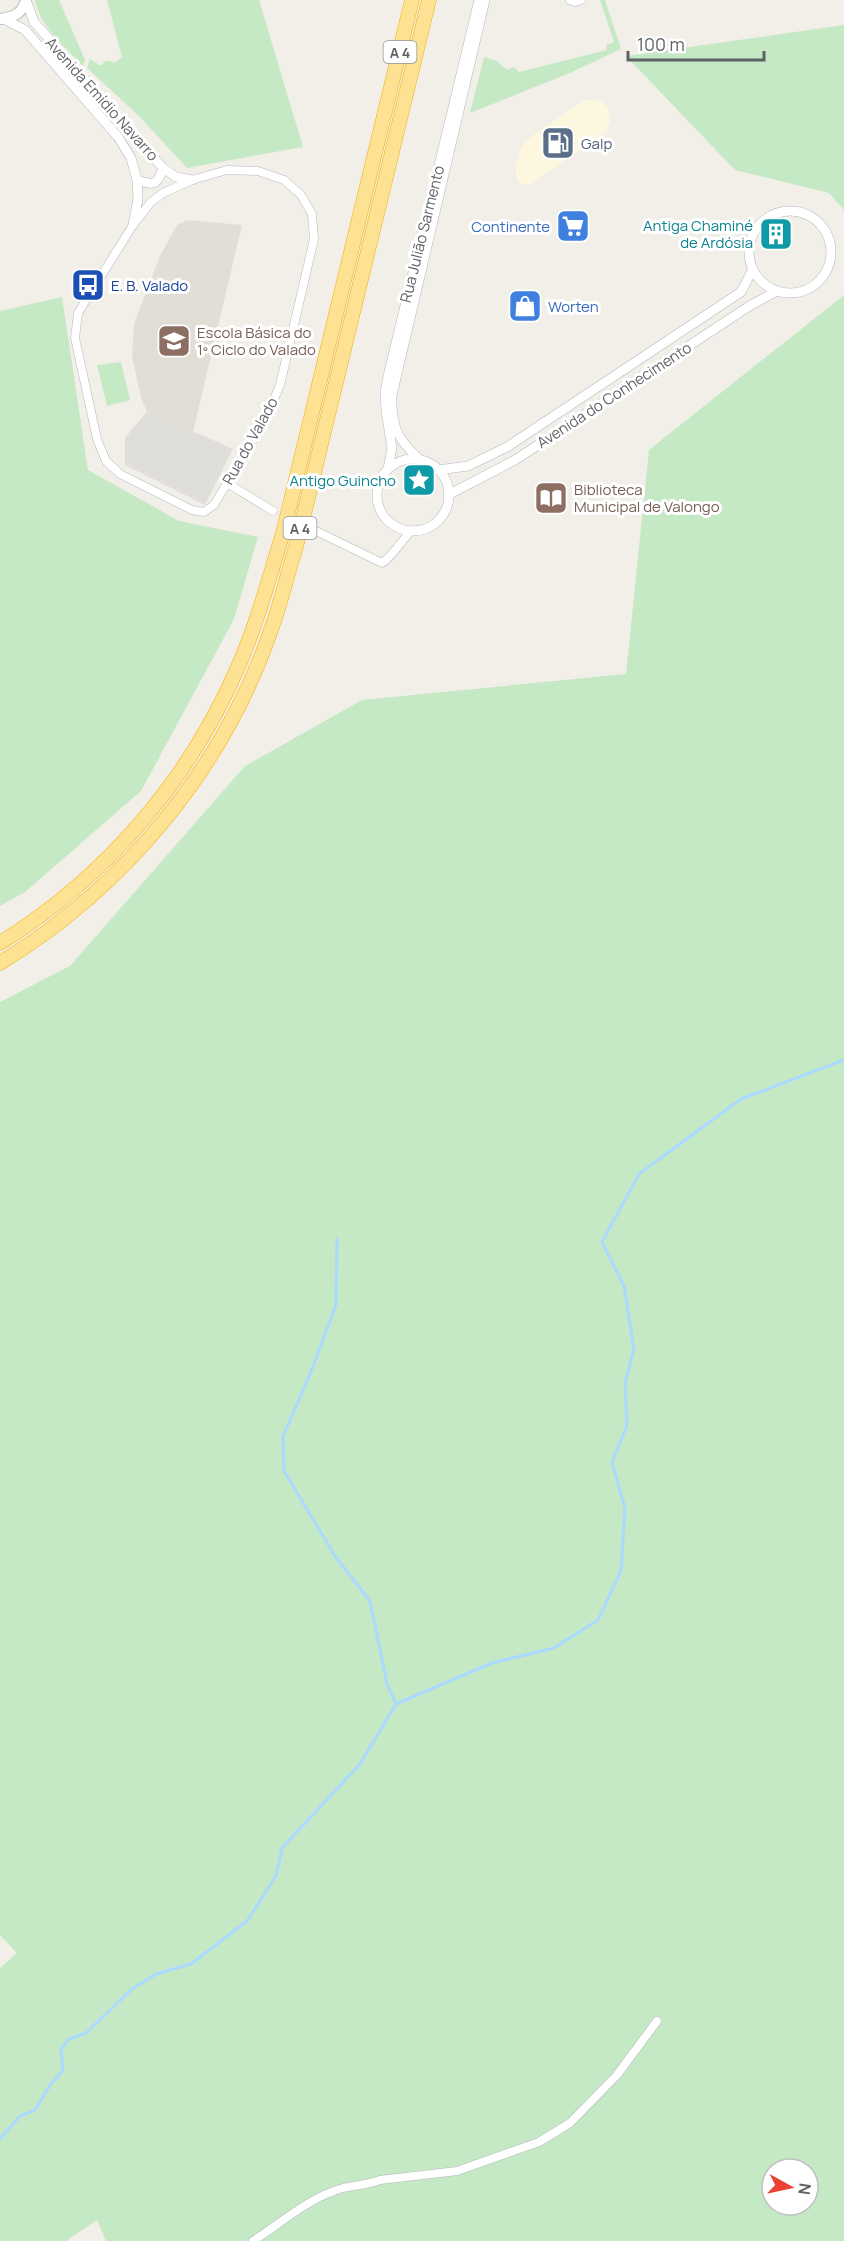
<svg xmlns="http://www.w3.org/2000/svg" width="844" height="2241" viewBox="0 0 844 2241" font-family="Manrope,sans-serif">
<rect width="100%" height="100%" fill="#f1efe8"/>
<path fill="#fef7e0" d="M594 99 603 102 609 109 610 122 606 132 530 185 520 184 516 177V166L519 153 525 141 583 101Z"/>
<path fill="#e0deda" d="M147 411 233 449 205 505 125 465V438Z"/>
<path fill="#e1ded6" d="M187 220 242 225 193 432 147 411 142 401 132 357 134 324 160 256 177 225Z"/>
<path fill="#c5e8c5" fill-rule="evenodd" d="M35 0H59L85 60 83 66C66 47 39 26 35 0Z
M107 0H259L303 147 187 168 137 114 87 68 90 59 99 65H102L106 60 115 63 122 57Z
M600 0H605L621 49 572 72 470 113 484 57 497 61 507 70 514 67 519 72 607 50 606 45 614 42Z
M844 25V210L829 193 735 170 626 56Z
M844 295V2241H106L97 2220 66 2241H0V1968L17 1953 0 1935V1002L70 966 245 766 362 700 626 674 649 450ZM772 2169H808V2205H772Z
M62 297 88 470 179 521 258 537 234 619 141 791 25 892 0 906V311Z
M121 362 130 400 107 406 97 365Z"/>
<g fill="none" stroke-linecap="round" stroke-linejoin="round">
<path stroke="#aadaff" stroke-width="3" d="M337 1239 336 1305 310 1374 283 1436 284 1471 335 1556 370 1601 387 1684 396 1704
M0 2139 20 2116 35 2110 50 2085 63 2070 61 2049 69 2039 86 2033 132 1989 156 1974 191 1964 247 1921 276 1876 282 1848 360 1764 396 1704 492 1663 554 1648 598 1620 621 1571 625 1508 612 1463 627 1425 625 1383 634 1349 624 1286 602 1242 639 1174 741 1099 844 1060"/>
<defs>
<path id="minor" d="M570 0 575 2 581 0
M227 170 258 171 284 180 301 195 312 214 314 239 280 385 267 416 214 505 204 512 192 510 120 474 106 461 97 439 75 338 78 313 133 225 151 202 163 193 192 180Z
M227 483 273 511
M310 528 382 563C390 559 403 539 412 530
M253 2241C282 2222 310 2197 343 2188 355 2185 368 2185 380 2180L457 2171 539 2142 570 2123 617 2075 657 2021"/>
<path id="tertiary" d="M26 0 34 22 163 168 176 177 192 180
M4 19 25 30 118 137 131 158 137 180 138 199 133 225
M137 180C153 186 158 185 163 168
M749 252a41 41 0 1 1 82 0a41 41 0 1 1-82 0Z
M377 495a36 36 0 1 1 72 0a36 36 0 1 1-72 0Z
M420 460C397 439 391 426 392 395L485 0
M388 469 392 448 386 411 385 392 389 372 479 0
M438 470 468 466 507 447 741 292 753 269
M448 495 515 460 751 305 777 291"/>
<path id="secondary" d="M0 19C14 17 22 14 26 0"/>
<path id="motorway" d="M0 943C105 878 189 781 238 667 257 624 269 578 283 533L412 0
M0 963C125 887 223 769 271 630 281 603 287 575 296 547L429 0"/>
</defs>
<use href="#minor" stroke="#b5b8bc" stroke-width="9"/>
<use href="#tertiary" stroke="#b5b8bc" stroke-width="10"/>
<use href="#secondary" stroke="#b6babf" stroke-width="12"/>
<use href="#motorway" stroke="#f9ab00" stroke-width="15"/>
<use href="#minor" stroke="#fff" stroke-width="8"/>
<use href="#tertiary" stroke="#fff" stroke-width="9"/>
<use href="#secondary" stroke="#fff" stroke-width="10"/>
<use href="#motorway" stroke="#fde293" stroke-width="14"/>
</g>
<defs>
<symbol id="fuel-square" viewBox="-11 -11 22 22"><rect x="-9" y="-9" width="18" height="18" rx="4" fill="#5c6f8a" stroke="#fff"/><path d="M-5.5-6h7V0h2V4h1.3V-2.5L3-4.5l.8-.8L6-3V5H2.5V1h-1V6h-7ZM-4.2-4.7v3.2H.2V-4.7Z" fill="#fff"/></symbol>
<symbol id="supermarket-square" viewBox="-11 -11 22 22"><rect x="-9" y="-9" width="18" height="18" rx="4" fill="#3f7fe0" stroke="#fff"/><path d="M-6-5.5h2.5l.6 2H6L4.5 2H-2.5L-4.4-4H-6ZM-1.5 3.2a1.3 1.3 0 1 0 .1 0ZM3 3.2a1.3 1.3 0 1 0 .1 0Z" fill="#fff"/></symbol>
<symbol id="building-square" viewBox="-11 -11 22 22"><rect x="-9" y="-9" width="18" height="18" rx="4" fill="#0f9aa8" stroke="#fff"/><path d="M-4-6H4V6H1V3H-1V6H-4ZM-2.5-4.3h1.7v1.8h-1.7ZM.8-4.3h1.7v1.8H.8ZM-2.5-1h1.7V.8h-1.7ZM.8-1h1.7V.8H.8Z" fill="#fff"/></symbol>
<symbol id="bus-square" viewBox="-11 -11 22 22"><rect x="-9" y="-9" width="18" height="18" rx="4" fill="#1a4fb4" stroke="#fff"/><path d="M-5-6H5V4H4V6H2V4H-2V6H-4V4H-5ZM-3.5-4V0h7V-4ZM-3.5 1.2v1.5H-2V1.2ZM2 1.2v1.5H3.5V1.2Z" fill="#fff"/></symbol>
<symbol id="shop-square" viewBox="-11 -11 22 22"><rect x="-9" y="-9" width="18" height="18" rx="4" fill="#3f7fe0" stroke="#fff"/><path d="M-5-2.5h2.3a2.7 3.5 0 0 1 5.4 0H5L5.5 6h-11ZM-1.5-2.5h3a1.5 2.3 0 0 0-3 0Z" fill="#fff"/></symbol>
<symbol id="school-square" viewBox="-11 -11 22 22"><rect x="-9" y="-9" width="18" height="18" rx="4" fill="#8d6e63" stroke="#fff"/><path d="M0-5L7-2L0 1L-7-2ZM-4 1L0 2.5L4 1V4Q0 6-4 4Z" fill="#fff"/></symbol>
<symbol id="sight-square" viewBox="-11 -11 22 22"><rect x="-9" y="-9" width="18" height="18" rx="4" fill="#0f9aa8" stroke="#fff"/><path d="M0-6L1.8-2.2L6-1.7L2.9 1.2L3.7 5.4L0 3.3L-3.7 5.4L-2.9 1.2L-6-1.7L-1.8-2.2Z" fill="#fff"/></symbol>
<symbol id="library-square" viewBox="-11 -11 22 22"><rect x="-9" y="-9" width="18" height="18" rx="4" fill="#8d6e63" stroke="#fff"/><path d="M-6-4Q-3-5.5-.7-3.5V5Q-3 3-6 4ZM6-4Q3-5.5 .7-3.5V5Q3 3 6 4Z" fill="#fff"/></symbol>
</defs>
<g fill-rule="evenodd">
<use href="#fuel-square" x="539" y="124" width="38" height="38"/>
<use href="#supermarket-square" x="554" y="207" width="38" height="38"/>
<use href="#building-square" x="757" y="215" width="38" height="38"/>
<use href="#bus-square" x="69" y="266" width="38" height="38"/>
<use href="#shop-square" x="506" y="287" width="38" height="38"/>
<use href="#school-square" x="155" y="322" width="38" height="38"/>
<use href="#sight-square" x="400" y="461" width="38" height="38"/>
<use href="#library-square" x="532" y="479" width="38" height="38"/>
</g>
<g text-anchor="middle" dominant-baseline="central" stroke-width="6" stroke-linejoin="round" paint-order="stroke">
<g fill="#fff" stroke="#8f9295" stroke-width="1.5">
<rect x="383.5" y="41" width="33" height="22" rx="4.5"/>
<rect x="283.5" y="517" width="33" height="22" rx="4.5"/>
</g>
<g font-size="14" font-weight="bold" fill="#5f6368">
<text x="400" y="52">A 4</text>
<text x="300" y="528">A 4</text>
</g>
<g font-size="15" fill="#5f6368" stroke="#fff">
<text transform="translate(102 99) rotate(48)">Avenida Emídio Navarro</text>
<text transform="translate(422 234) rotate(-76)">Rua Julião Sarmento</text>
<text transform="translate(614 395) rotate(-33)">Avenida do Conhecimento</text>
<text transform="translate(250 441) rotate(-61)">Rua do Valado</text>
</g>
<g font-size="15" fill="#4e5e75" stroke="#fff" text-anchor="start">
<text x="581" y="143">Galp</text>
</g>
<g font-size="15" fill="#0d838f" stroke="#fff" text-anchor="end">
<text x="753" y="225">Antiga Chaminé<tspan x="753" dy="17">de Ardósia</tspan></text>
<text x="396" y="480">Antigo Guincho</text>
</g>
<g font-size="15" fill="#366cbe" stroke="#fff" text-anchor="end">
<text x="550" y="226">Continente</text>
<text x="548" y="306" text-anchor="start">Worten</text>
</g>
<g font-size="15" fill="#164399" stroke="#fff" text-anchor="start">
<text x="111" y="285">E. B. Valado</text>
</g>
<g font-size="15" fill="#785e54" stroke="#fff" text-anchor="start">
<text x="197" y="332">Escola Básica do<tspan x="197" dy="17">1º Ciclo do Valado</tspan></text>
<text x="574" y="489">Biblioteca<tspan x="574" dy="17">Municipal de Valongo</tspan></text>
</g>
</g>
<g transform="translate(790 2187) rotate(98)"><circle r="28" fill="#ffffff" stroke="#bfc1c3" stroke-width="1.5"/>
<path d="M0-4.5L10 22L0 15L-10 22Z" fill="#ea4335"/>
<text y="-9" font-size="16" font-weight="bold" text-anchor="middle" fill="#5f6368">N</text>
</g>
<path d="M628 51v9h136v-9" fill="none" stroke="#5f6368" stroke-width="3"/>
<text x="637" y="51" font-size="18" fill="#5f6368" stroke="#ffffff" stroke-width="4.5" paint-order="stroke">100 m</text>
</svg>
